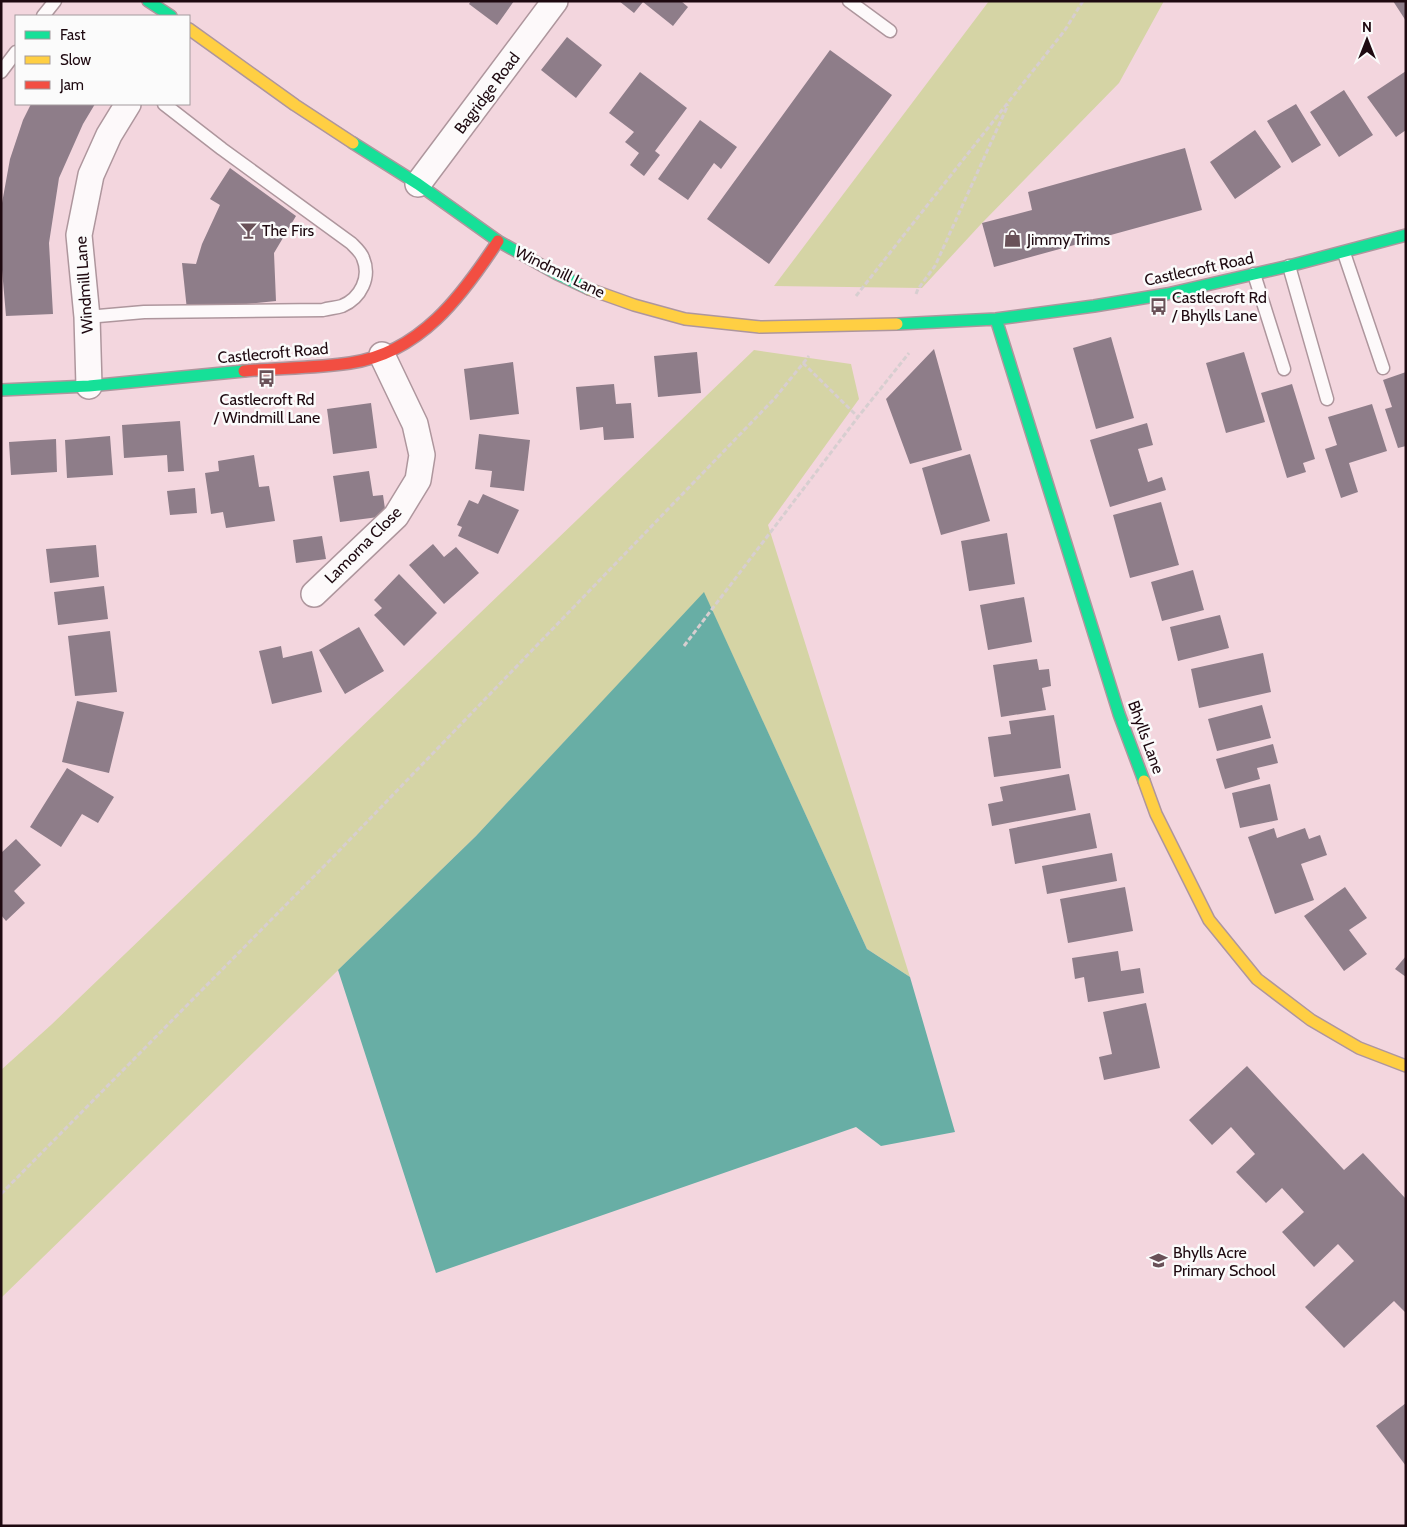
<svg xmlns="http://www.w3.org/2000/svg" width="1407" height="1527" viewBox="0 0 1407 1527" font-family="Cabin,sans-serif">
<rect width="100%" height="100%" fill="#f3d6de"/>
<path fill="#d5d4a5" d="M989 1H1164L1119 83 982 223 922 288 774 286Z
M754 350 851 364 859 399 768 525 910 977 867 949 704 593 476 836 1 1298V1070L51 1025Z"/>
<path fill="#68aea5" d="M704 592 867 949 910 977 955 1132 881 1146 856 1127 436 1273 338 970 476 836Z"/>
<path fill="#8e7d89" d="M471 1H514L497 25 469 4Z
M619 1H681L688 7 673 26 643 2 634 13Z
M1393 1H1406V21Z
M567 37 602 65 576 98 541 70Z
M830 50 892 95 769 264 707 219Z
M1406 71V130L1396 137 1367 97Z
M640 72 687 108 655 151 660 155 644 176 630 165 639 153 625 142 634 132 609 113Z
M1344 90 1373 135 1339 157 1310 112Z
M31 104H95L83 124 59 178 49 243 53 314 6 316 1 258 2 203 10 159 23 120Z
M1296 104 1321 145 1292 163 1267 121Z
M700 120 737 147 721 169 714 163 688 200 658 179Z
M1255 130 1281 167 1235 199 1210 162Z
M1185 148 1202 210 994 267 982 223 1032 210 1028 192Z
M230 168 296 216 274 253 276 301 187 310 182 263 196 264 202 244 220 205 210 199Z
M1111 337 1134 418 1096 429 1073 348Z
M934 349 962 450 910 464 886 399Z
M697 352 701 393 658 397 654 356Z
M1244 352 1265 422 1226 433 1206 363Z
M513 362 519 414 470 420 464 369Z
M1406 372V446L1398 448 1385 409 1392 407 1383 380Z
M614 384 616 404 631 403 634 438 604 440 603 427 580 430 576 387Z
M1292 384 1315 459 1303 463 1306 472 1287 478 1261 393Z
M371 403 377 448 333 454 327 409Z
M1372 404 1387 451 1349 463 1358 492 1341 498 1325 449 1337 445 1328 417Z
M180 421 184 471 168 472 167 455 124 458 122 425Z
M1147 423 1153 445 1138 449 1148 482 1162 477 1166 490 1110 507 1090 440Z
M479 434 530 440 524 491 490 487 492 471 475 469Z
M110 436 113 475 67 478 65 440Z
M56 439 57 472 11 475 9 442Z
M970 454 990 521 941 535 922 468Z
M254 455 259 487 269 486 275 521 226 528 223 512 211 514 205 473 219 471 218 461Z
M369 471 373 496 383 495 386 516 340 522 333 476Z
M195 488 197 513 170 515 167 491Z
M483 494 519 510 498 554 458 536 462 527 457 525 469 500 478 504Z
M1161 502 1179 565 1130 578 1113 515Z
M1007 533 1015 584 969 591 961 541Z
M322 536 326 559 296 563 293 540Z
M433 544 444 557 456 547 479 573 444 604 409 565Z
M96 545 99 577 50 583 46 549Z
M1193 570 1204 610 1162 621 1151 582Z
M399 574 437 613 404 646 374 615 382 608 374 600Z
M104 586 108 619 58 625 54 592Z
M1024 597 1032 642 988 650 980 605Z
M1220 615 1229 648 1178 661 1170 627Z
M359 627 384 671 345 694 319 650Z
M110 631 117 692 75 696 68 636Z
M281 646 283 658 312 651 322 692 272 704 259 651Z
M1263 653 1271 692 1199 708 1191 669Z
M1037 659 1039 670 1049 669 1051 686 1042 688 1046 710 1001 717 993 665Z
M77 701 124 712 109 773 62 762Z
M1262 705 1271 738 1217 751 1208 719Z
M1054 715 1061 768 994 777 988 737 1011 734 1009 721Z
M1273 744 1278 763 1257 768 1260 779 1225 789 1216 759Z
M67 768 114 797 98 823 82 814 61 847 30 827Z
M1069 774 1076 810 992 826 988 804 1003 801 1000 787Z
M1270 784 1278 820 1240 828 1232 793Z
M1090 813 1097 848 1015 864 1009 829Z
M1274 828 1277 838 1305 828 1309 839 1320 835 1327 855 1301 864 1314 900 1275 914 1248 837Z
M16 839 41 865 14 891 25 903 6 921 1 915V853Z
M1112 853 1117 881 1047 894 1042 866Z
M1125 887 1133 931 1068 943 1060 899Z
M1345 887 1367 918 1349 930 1367 954 1344 971 1304 916Z
M1118 951 1121 971 1140 968 1144 993 1088 1002 1084 977 1075 979 1072 958Z
M1406 956V977L1395 969Z
M1146 1003 1160 1068 1104 1080 1099 1057 1112 1054 1103 1012Z
M1247 1066 1344 1170 1363 1153 1406 1199V1313L1394 1301 1344 1348 1305 1307 1354 1261 1338 1244 1314 1267 1282 1232 1304 1212 1282 1188 1266 1203 1236 1172 1255 1154 1231 1127 1212 1145 1189 1120Z
M1406 1403V1466L1376 1426Z"/>
<g fill="none" stroke-linecap="round" stroke-linejoin="round">
<defs>
<path id="lane" d="M849 1 890 31
M43 16 55 1
M1 72 16 52
M1344 253 1383 368
M1289 266 1327 399
M1254 274 1284 369
M87 317 144 312 323 310C329 308 336 308 342 306 361 298 371 277 363 258 361 252 355 247 351 243L222 149 164 104"/>
<path id="street" d="M418 184 555 1
M89 386 87 317 79 235 91 175 109 135 128 104
M314 594 396 516 418 480 422 455 415 424 382 355"/>
<path id="fast" d="M148 1 171 16
M353 143 418 184 498 241 557 274 589 289
M996 319 1119 714 1144 781
M897 324 996 319 1094 306 1167 294 1289 266 1406 235
M1 390 89 386 244 371"/>
<path id="slow" d="M189 29 295 105 353 143
M589 289 634 305 685 319 760 327
M1144 781 1156 814 1209 920 1257 979 1311 1020 1359 1048 1406 1066"/>
<path id="jam" d="M244 371C279 368 316 368 350 363 420 353 462 296 498 241"/>
</defs>
<use href="#lane" stroke="#ae969d" stroke-width="15"/>
<use href="#street" stroke="#ae969d" stroke-width="28"/>
<use href="#fast" stroke="#ae969d" stroke-width="14"/>
<use href="#slow" stroke="#ae969d" stroke-width="14"/>
<use href="#jam" stroke="#ae969d" stroke-width="14"/>
<path stroke="#d7ced0" stroke-width="3" stroke-dasharray="5 2.5" stroke-linecap="butt" d="M916 294 918 289 935 266 1008 105
M856 296 1065 30 1083 1
M803 363 858 417
M684 646 858 417 909 353
M1 1194 335 855 775 398 809 356"/>
<use href="#lane" stroke="#fdf9fa" stroke-width="12"/>
<use href="#street" stroke="#fdf9fa" stroke-width="25"/>
<use href="#fast" stroke="#16e098" stroke-width="11"/>
<use href="#slow" stroke="#ffcf43" stroke-width="11"/>
<use href="#jam" stroke="#f24e42" stroke-width="11"/>
<defs>
<path id="slow-bridge" d="M760 327 897 324"/>
</defs>
<use href="#slow-bridge" stroke="#ae969d" stroke-width="14" stroke-linecap="butt"/>
<use href="#slow-bridge" stroke="#ffcf43" stroke-width="11"/>
</g>
<defs>
<symbol id="bar-bare" viewBox="-9 -9 18 18"><path d="M-6-5H6L.8 .8V4.5H3.5V6h-7V4.5H-.8V.8Z" fill="#695158" stroke="#fbfbfb" stroke-width="2.5" paint-order="stroke"/></symbol>
<symbol id="shop-bare" viewBox="-9 -9 18 18"><path d="M-5-2.5h2.3a2.7 3.5 0 0 1 5.4 0H5L5.5 6h-11ZM-1.5-2.5h3a1.5 2.3 0 0 0-3 0Z" fill="#695158" stroke="#fbfbfb" stroke-width="2.5" paint-order="stroke"/></symbol>
<symbol id="bus-bare" viewBox="-9 -9 18 18"><path d="M-5-6H5V4H4V6H2V4H-2V6H-4V4H-5ZM-3.5-4V0h7V-4ZM-3.5 1.2v1.5H-2V1.2ZM2 1.2v1.5H3.5V1.2Z" fill="#695158" stroke="#fbfbfb" stroke-width="2.5" paint-order="stroke"/></symbol>
<symbol id="school-bare" viewBox="-9 -9 18 18"><path d="M0-5L7-2L0 1L-7-2ZM-4 1L0 2.5L4 1V4Q0 6-4 4Z" fill="#695158" stroke="#fbfbfb" stroke-width="2.5" paint-order="stroke"/></symbol>
</defs>
<g fill-rule="evenodd">
<use href="#bar-bare" x="236" y="218" width="25" height="25"/>
<use href="#shop-bare" x="1000" y="226" width="25" height="25"/>
<use href="#bus-bare" x="1146" y="294" width="25" height="25"/>
<use href="#bus-bare" x="254" y="366" width="25" height="25"/>
<use href="#school-bare" x="1146" y="1248" width="25" height="25"/>
</g>
<g text-anchor="middle" dominant-baseline="central" stroke-width="5" stroke-linejoin="round" paint-order="stroke">
<g font-size="16" fill="#1e0910" stroke="#fbfbfb">
<text transform="translate(487 93) rotate(-53)">Bagridge Road</text>
<text transform="translate(1199 269) rotate(-12)">Castlecroft Road</text>
<text transform="translate(560 272) rotate(26)">Windmill Lane</text>
<text transform="translate(84 285) rotate(-94)">Windmill Lane</text>
<text transform="translate(273 353) rotate(-5)">Castlecroft Road</text>
<text transform="translate(363 545) rotate(-45)">Lamorna Close</text>
<text transform="translate(1146 737) rotate(70)">Bhylls Lane</text>
</g>
<g font-size="16" fill="#1e0910" stroke="#fbfbfb" text-anchor="start">
<text x="262" y="230">The Firs</text>
<text x="1027" y="239">Jimmy Trims</text>
<text x="1172" y="297">Castlecroft Rd<tspan x="1172" dy="18">/ Bhylls Lane</tspan></text>
<text x="267" y="399" text-anchor="middle">Castlecroft Rd<tspan x="267" dy="18">/ Windmill Lane</tspan></text>
<text x="1173" y="1252">Bhylls Acre<tspan x="1173" dy="18">Primary School</tspan></text>
</g>
</g>
<rect width="1407" height="1527" fill="none" stroke="#1e0910" stroke-width="5"/>
<rect x="15" y="15" width="175" height="90" fill="#fbfbfb" stroke="#a39a9d"/>
<rect x="25" y="31" width="25" height="8" fill="#16e098" stroke="#a39a9d"/>
<text x="60" y="40" font-size="15" fill="#1e0910">Fast</text>
<rect x="25" y="56" width="25" height="8" fill="#ffcf43" stroke="#a39a9d"/>
<text x="60" y="65" font-size="15" fill="#1e0910">Slow</text>
<rect x="25" y="81" width="25" height="8" fill="#f24e42" stroke="#a39a9d"/>
<text x="60" y="90" font-size="15" fill="#1e0910">Jam</text>
<g transform="translate(1367 40)" stroke="#fbfbfb" stroke-width="4" paint-order="stroke">
<path d="M0-4L9 19L0 12L-9 19Z" fill="#1e0910"/>
<text y="-8" font-size="14" font-weight="bold" text-anchor="middle" fill="#1e0910">N</text>
</g>
</svg>
